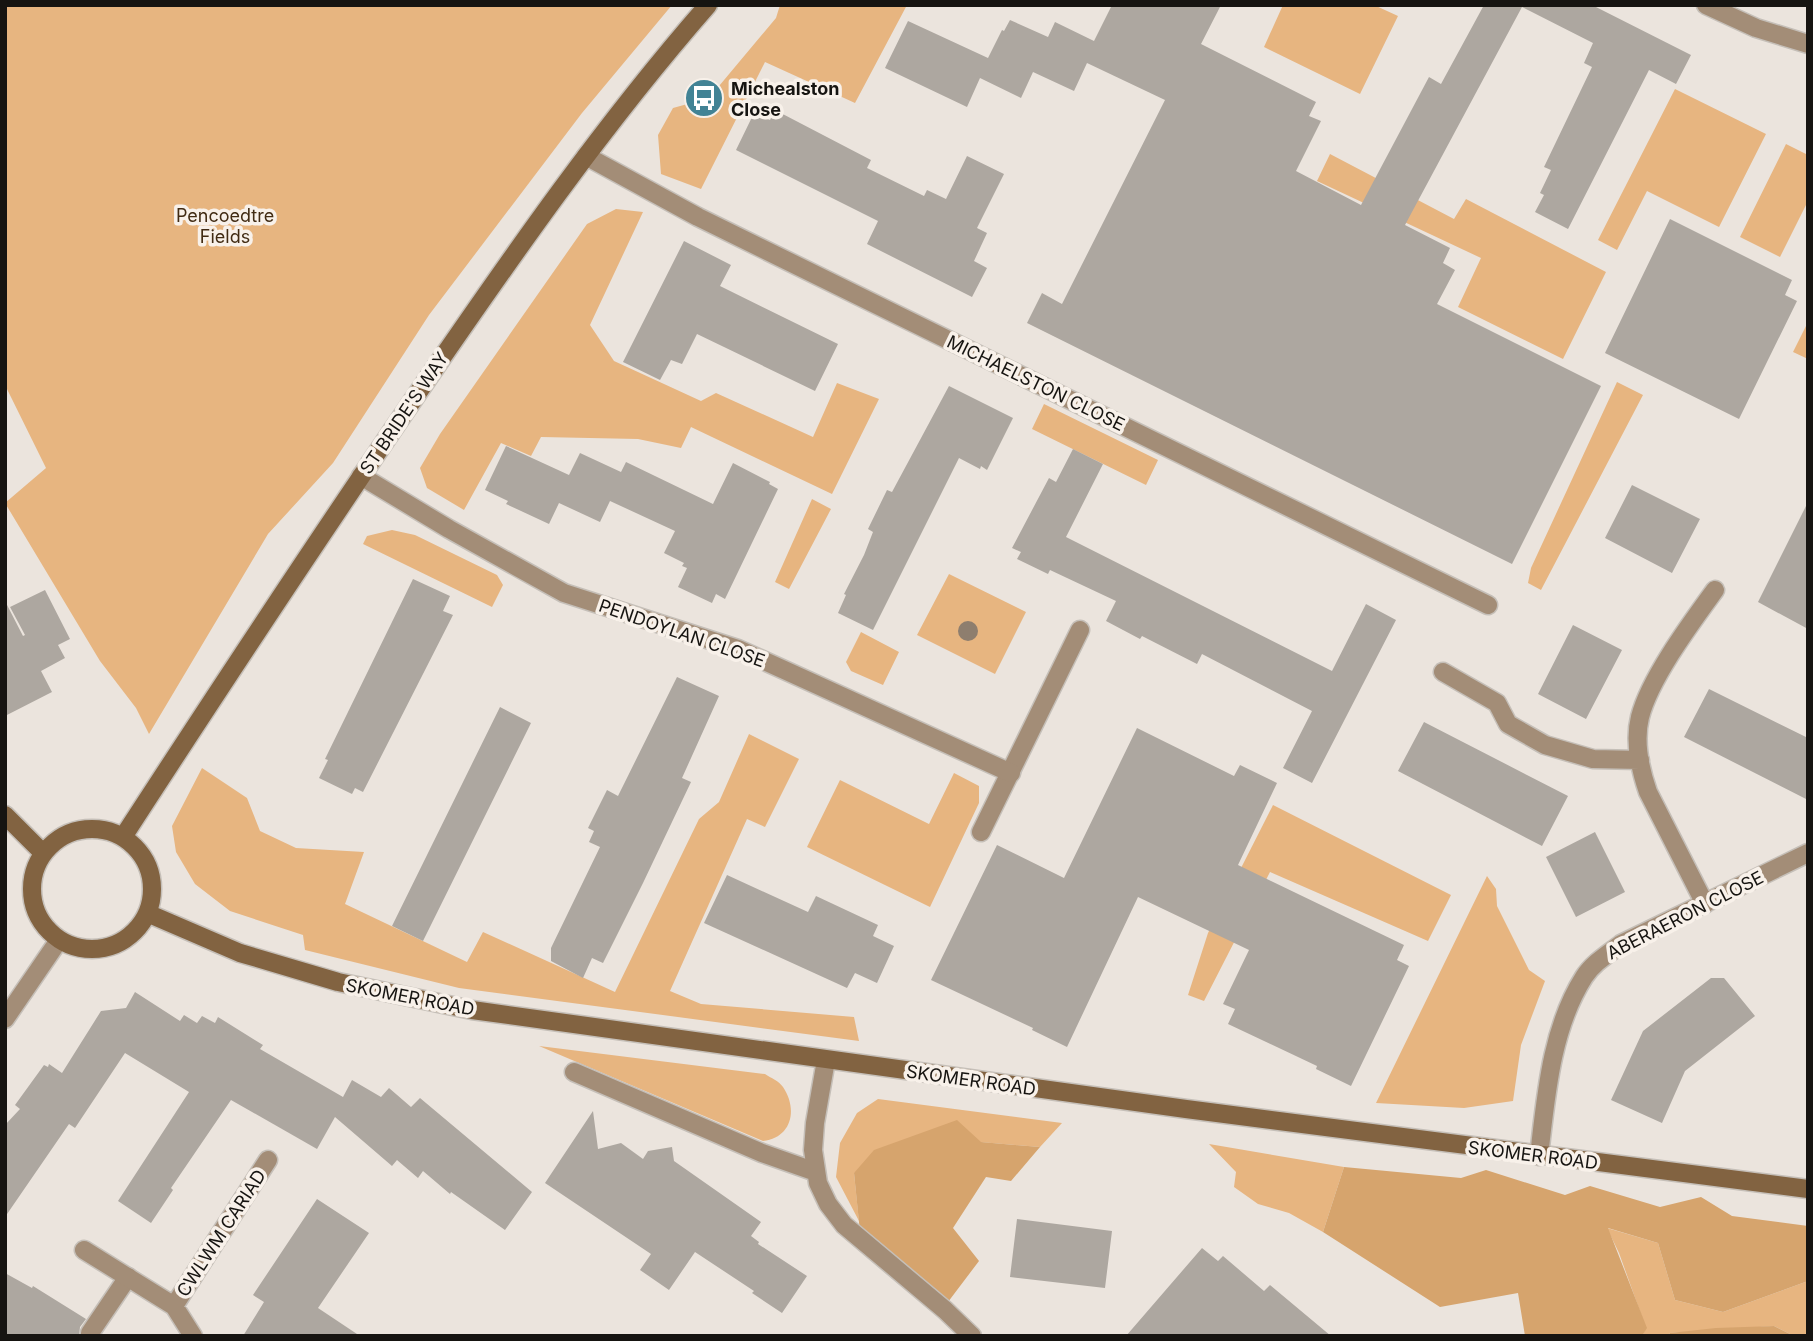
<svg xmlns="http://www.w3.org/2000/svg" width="1813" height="1341" viewBox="0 0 1813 1341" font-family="Inter,sans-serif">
<rect width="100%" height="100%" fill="#ebe4dd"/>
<path fill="#e7b580" d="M5 5H672L582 113 429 315 333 463 268 534 149 734 136 708 100 661 5 503 46 468 5 385Z
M780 5H907L855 103 765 62 701 189 661 174 658 135 673 108 709 98 776 18Z
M1283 5H1374L1398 16 1360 94 1264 47Z
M1675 89 1766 134 1719 227 1647 191 1617 250 1598 240Z
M1786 144 1808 155V201L1780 257 1740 237Z
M1330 154 1454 219 1466 199 1606 272 1563 359 1458 307 1481 258 1317 181Z
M616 209 643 212 590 325 614 361 701 401 716 393 813 437 837 383 879 399 832 494 691 427 681 448 638 439 541 437 531 456 501 443 464 510 427 488 420 468 440 434 587 224Z
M1808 322V359L1793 352Z
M1617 382 1643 395 1541 590 1528 583 1531 568Z
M1044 404 1158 460 1146 485 1032 429Z
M812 499 831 509 789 589 775 582Z
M392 530 415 535 497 575 503 585 492 607 363 544 367 536Z
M949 574 1026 612 995 674 917 635Z
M861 632 899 652 883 685 851 671 846 662Z
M749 734 799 759 765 827 747 819 670 991 701 1004 854 1017 859 1041 459 988 305 950 303 935 230 911 195 884 176 852 172 826 202 768 247 798 260 831 296 848 364 852 345 904 467 962 483 932 615 992 699 819 719 802Z
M954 773 979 786V803L930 907 807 847 840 780 929 824Z
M1273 805 1451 895 1428 941 1270 872 1204 1001 1188 995 1208 933Z
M1487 876 1496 889 1497 906 1529 970 1545 981 1521 1045 1513 1101 1464 1108 1376 1103Z
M539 1046 765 1074C771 1078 779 1081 783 1087 798 1109 792 1138 763 1141Z
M878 1099 1062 1123 1040 1147 980 1142 854 1173 859 1221 836 1177 840 1143 857 1113Z
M1209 1144 1344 1167 1323 1232 1289 1213 1258 1204 1234 1187 1236 1172Z
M1607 1228 1658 1243 1675 1300 1723 1312 1808 1281V1336H1794L1774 1326 1670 1333 1668 1336H1642L1646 1328 1619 1253Z"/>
<path fill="#d6a46d" d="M957 1120 981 1142 1040 1147 1011 1181 986 1177 953 1228 979 1261 948 1302 860 1232 854 1173 874 1150Z
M1344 1167 1461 1178 1486 1170 1565 1195 1590 1186 1660 1207 1701 1197 1732 1216 1808 1226V1281L1723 1312 1675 1300 1658 1243 1608 1228 1647 1328 1642 1336H1525L1518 1293 1440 1307 1323 1232Z
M1774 1326 1794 1336H1668L1670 1333 1716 1328Z"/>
<path fill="#ada7a0" d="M1112 5H1221L1201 44 1316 102 1309 116 1321 121 1296 171 1361 205 1429 77 1441 84 1484 5H1592L1691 55 1676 84 1649 70 1568 229 1535 212 1544 195 1540 193 1551 170 1544 167 1592 67 1584 63 1593 43 1522 7 1405 225 1450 248 1443 263 1455 270 1437 304 1601 386 1512 564 1027 323 1042 293 1062 304 1165 100 1087 63 1074 91 1033 72 1021 98 980 78 967 107 885 68 908 21 988 58 1002 30 1004 31 1010 20 1048 37 1055 22 1094 41Z
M775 110 871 160 867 168 924 196 927 190 946 199 967 156 1004 174 977 228 987 233 974 261 987 268 972 297 867 244 878 221 736 150 754 113 770 120Z
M1670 219 1792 280 1785 295 1797 301 1739 419 1605 353Z
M684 241 731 265 720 286 838 344 815 391 697 334 682 364 671 360 660 380 623 362Z
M949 386 1013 418 987 470 981 466 980 469 959 458 873 630 838 613 846 595 844 594 864 555 873 532 868 529 887 490 892 492Z
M506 446 569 475 580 453 621 472 626 462 713 504 733 463 770 482 769 484 778 489 725 599 716 594 712 603 678 587 687 568 682 566 684 563 664 553 675 531 610 501 600 522 559 503 549 524 506 504 508 501 485 490Z
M1073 449 1103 464 1066 537 1332 671 1366 604 1396 620 1312 783 1283 768 1312 711 1202 654 1197 664 1142 636 1140 639 1106 621 1116 601 1050 570 1048 574 1017 559 1021 552 1012 548 1049 478 1056 482Z
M1632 485 1700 519 1672 573 1605 538Z
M1808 502V629L1758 602Z
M413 579 450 596 443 611 453 615 363 792 355 788 352 794 319 778 328 760 325 759Z
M45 590 70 639 58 645 65 658 41 671 52 692 5 716V601L23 636 25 635 10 607Z
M1573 625 1622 650 1586 719 1538 694Z
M677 677 719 696 682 778 691 782 643 883 603 963 592 958 583 978 551 961V948L600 847 589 842 594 831 588 828 607 790 618 796Z
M1709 689 1808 738V800L1684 737Z
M500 707 531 723 423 941 392 926Z
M1424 722 1568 796 1542 846 1398 771Z
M1137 728 1234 776 1240 765 1277 783 1238 865 1404 945 1397 960 1409 966 1351 1086 1316 1069 1317 1066 1228 1024 1235 1009 1223 1004 1249 950 1138 897 1067 1047 1032 1030 1033 1028 931 980 997 845 1064 878Z
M1595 832 1625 892 1576 917 1546 857Z
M727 875 808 912 816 896 878 925 873 936 894 946 877 983 855 973 847 988 704 923Z
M1711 978H1724L1755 1016 1685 1071 1662 1123 1611 1100 1643 1031Z
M135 992 180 1021 184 1015 197 1023 202 1016 215 1023 218 1017 263 1045 260 1049 343 1097 352 1080 381 1097 389 1088 411 1107 420 1098 532 1192 505 1230 451 1192 450 1194 423 1171 418 1178 397 1160 392 1166 335 1117 317 1149 231 1100 171 1188 173 1190 151 1223 118 1201 189 1092 125 1053 75 1128 69 1124 5 1217V1125L20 1109 15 1105 44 1065 48 1067 49 1064 62 1073 101 1011 126 1008Z
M593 1111 598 1149 621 1143 643 1159 648 1151 672 1147 674 1161 761 1222 751 1236 759 1242 758 1244 807 1276 782 1313 752 1293 754 1291 695 1252 669 1290 640 1270 651 1254 545 1183Z
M317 1199 369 1233 318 1308 360 1336H243L264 1302 253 1295Z
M1017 1219 1112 1231 1105 1288 1010 1277Z
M1202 1248 1218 1261 1223 1256 1264 1291 1270 1285 1331 1336H1126Z
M5 1273 32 1288 33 1286 86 1319 80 1327 79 1336H5Z"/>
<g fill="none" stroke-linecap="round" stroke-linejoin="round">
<defs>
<path id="lane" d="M981 832 1080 630
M90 1333 128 1277"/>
<path id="street" d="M1706 5 1756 28 1808 44
M586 156 698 217 1488 605
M361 476 449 529 564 593 738 649 1011 773
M1443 672 1497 703 1508 724 1545 745 1593 759 1640 760
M1705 904 1648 792C1640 769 1634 741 1640 717 1650 678 1691 623 1715 590
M5 1019 59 940
M826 1060 815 1123 813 1150 818 1183 828 1204 844 1225 945 1310 972 1336
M574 1072 762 1153 816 1172
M1539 1156C1546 1096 1551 1029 1584 977 1593 963 1608 954 1621 944L1808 853
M84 1250 174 1306
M193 1336 174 1306 268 1160"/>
<path id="secondary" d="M5 815 43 853
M32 889a60 60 0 1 1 120 0a60 60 0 1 1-120 0Z
M123 837C221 686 320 536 422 387 512 256 603 125 708 5
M147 913 240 953 338 982 472 1010 1186 1109 1808 1189"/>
</defs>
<use href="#lane" stroke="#c5bfb8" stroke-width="21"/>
<use href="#street" stroke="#c5bfb8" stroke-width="21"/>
<use href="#secondary" stroke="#c5bfb8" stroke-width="21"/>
<use href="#lane" stroke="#a38d77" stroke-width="18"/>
<use href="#street" stroke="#a38d77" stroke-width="18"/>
<use href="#secondary" stroke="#826341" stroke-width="18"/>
</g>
<circle fill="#8e7e6e" cx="968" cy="631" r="10"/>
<defs>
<symbol id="bus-disc" viewBox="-11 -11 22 22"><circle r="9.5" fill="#428395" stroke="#f8f1ea"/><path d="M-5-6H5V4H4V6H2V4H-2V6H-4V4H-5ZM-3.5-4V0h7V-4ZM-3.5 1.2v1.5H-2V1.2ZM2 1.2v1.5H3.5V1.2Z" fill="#fff"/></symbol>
</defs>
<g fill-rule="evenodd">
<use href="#bus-disc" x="682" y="76" width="44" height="44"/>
</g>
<g text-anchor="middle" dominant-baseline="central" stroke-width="7" stroke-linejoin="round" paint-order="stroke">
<g font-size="18" font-weight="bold" fill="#161411" stroke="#f8f1ea" text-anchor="start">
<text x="731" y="88">Michealston<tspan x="731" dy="21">Close</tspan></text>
</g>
<g font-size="18" fill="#412b13" stroke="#f8f1ea">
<text x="225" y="215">Pencoedtre<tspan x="225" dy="21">Fields</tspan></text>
</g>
<g font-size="18" fill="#161411" stroke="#f8f1ea">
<text transform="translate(1036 383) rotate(26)">MICHAELSTON CLOSE</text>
<text transform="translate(404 413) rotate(-56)">ST BRIDE'S WAY</text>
<text transform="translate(682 633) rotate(19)">PENDOYLAN CLOSE</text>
<text transform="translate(1685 915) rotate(-27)">ABERAERON CLOSE</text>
<text transform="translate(410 997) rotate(11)">SKOMER ROAD</text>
<text transform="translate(971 1080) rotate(8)">SKOMER ROAD</text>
<text transform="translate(1533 1155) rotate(7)">SKOMER ROAD</text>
<text transform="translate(221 1233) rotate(-57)">CWLWM CARIAD</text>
</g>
</g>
<rect width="1813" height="1341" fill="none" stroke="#161411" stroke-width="14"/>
</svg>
